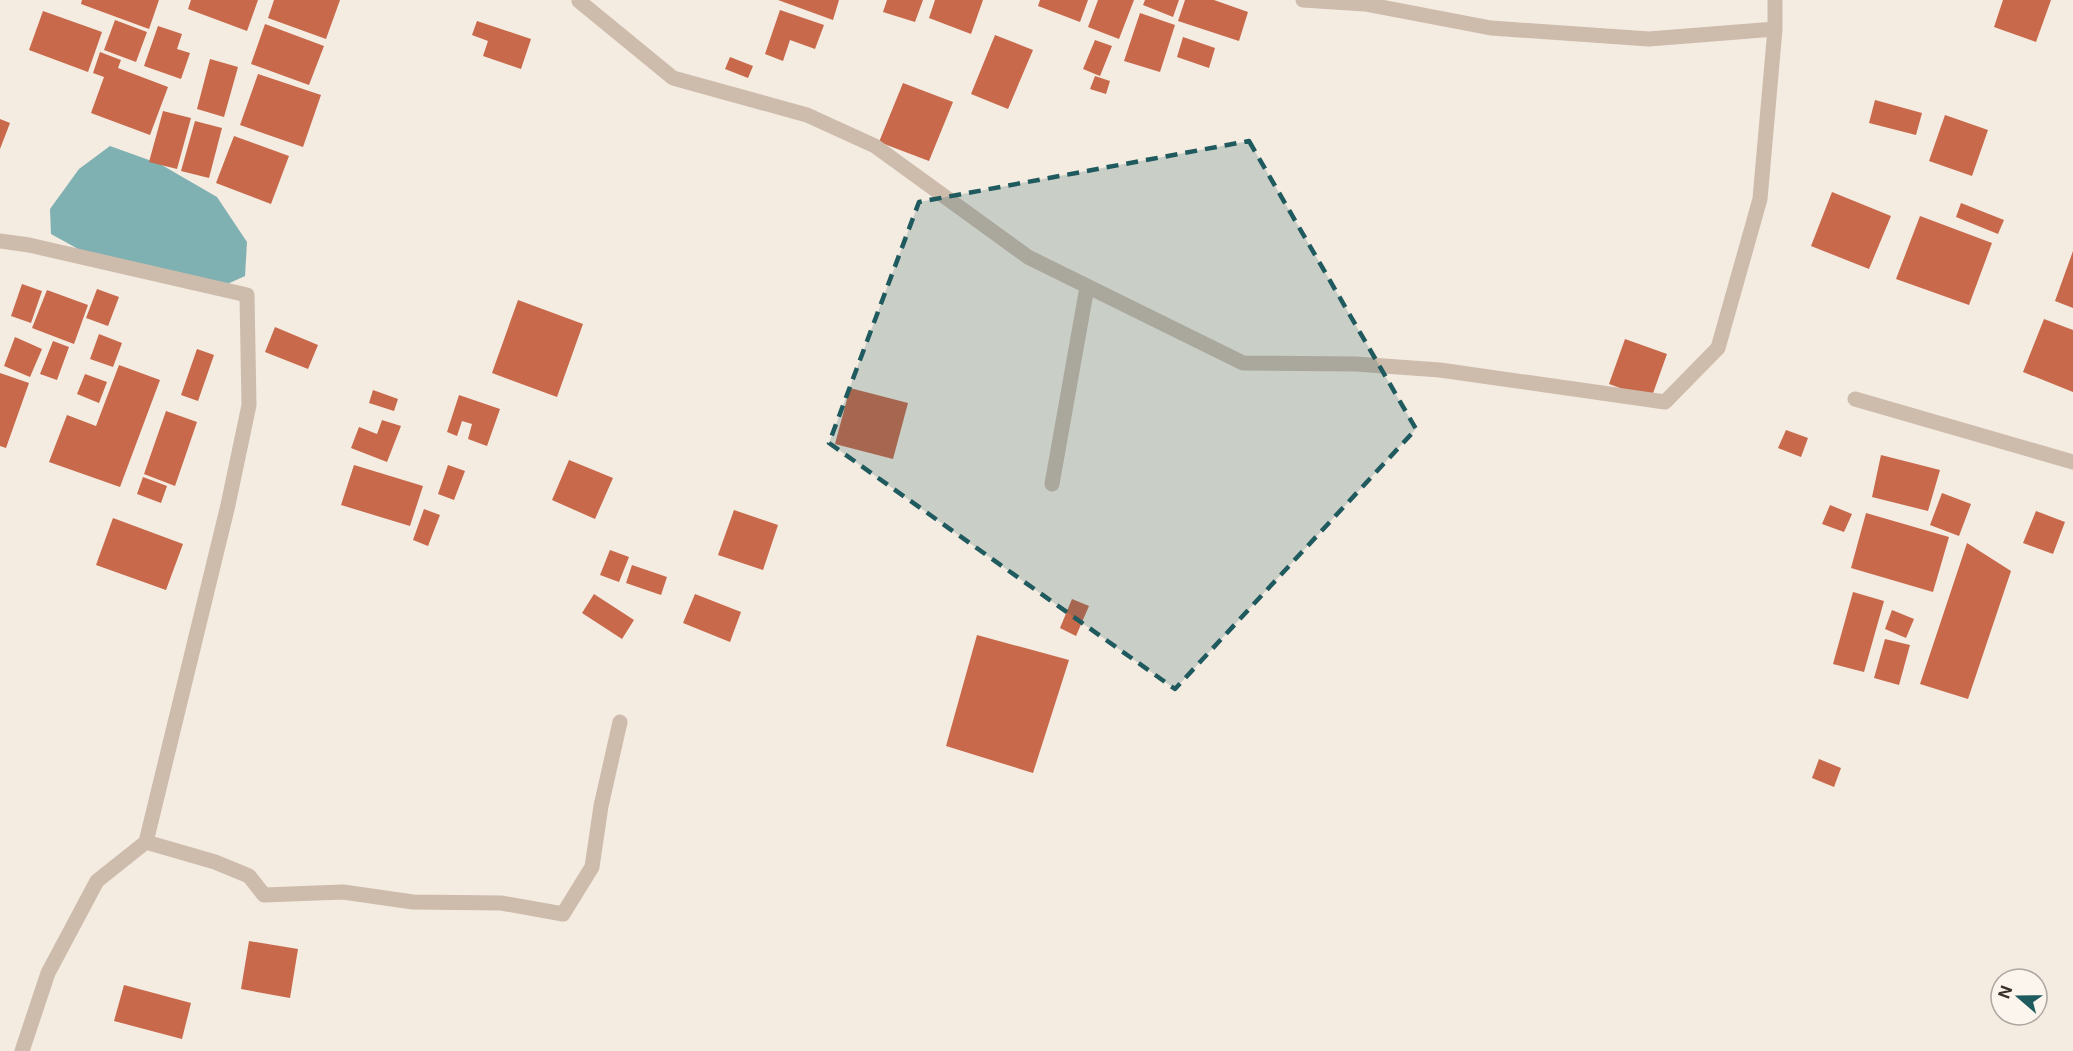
<svg xmlns="http://www.w3.org/2000/svg" width="2073" height="1051" viewBox="0 0 2073 1051" font-family="Inter,sans-serif">
<rect width="100%" height="100%" fill="#f4ebe1"/>
<path fill="#7fb0b2" d="M110 146 160 164 217 197 247 242 245 276 212 291 89 255 51 234 50 209 79 169Z"/>
<path fill="#c8694b" d="M82 0H159L149 29 81 4Z
M191 0H258L247 31 188 9Z
M274 0H340L326 39 268 18Z
M778 0H839L833 20Z
M887 0H923L915 22 883 12Z
M935 0H983L971 34 929 18Z
M1040 0H1088L1080 22 1038 6Z
M1098 0H1134L1119 39 1088 27Z
M1145 0H1179L1173 17 1143 5Z
M1185 0H1214L1248 12 1239 41 1178 21Z
M2003 0H2051L2036 42 1994 27Z
M780 10 824 25 815 49 790 40 783 61 765 54Z
M43 11 102 32 88 72 29 50Z
M1140 13 1175 25 1160 72 1124 61Z
M115 20 147 32 136 62 104 50Z
M477 21 531 39 521 69 483 56 488 41 472 35Z
M265 24 324 46 309 85 251 64Z
M158 26 182 34 177 49 190 53 181 79 144 66Z
M995 35 1033 50 1008 109 971 94Z
M1183 37 1215 48 1209 68 1177 57Z
M1095 40 1112 46 1100 76 1083 69Z
M100 52 121 60 118 68 168 87 150 135 91 113 104 77 93 73Z
M730 57 753 66 748 78 725 69Z
M210 59 238 67 224 117 197 109Z
M258 74 321 95 303 147 240 125Z
M1095 76 1110 81 1106 94 1090 89Z
M903 83 953 102 929 161 879 142Z
M1875 100 1922 113 1916 135 1869 123Z
M163 111 191 118 177 169 149 162Z
M1945 115 1988 130 1972 176 1929 161Z
M0 119 10 123 0 149Z
M195 121 222 128 209 178 181 171Z
M234 136 289 156 271 204 216 183Z
M1832 192 1891 216 1869 269 1811 246Z
M1961 203 2004 220 1998 234 1956 217Z
M1920 216 1992 243 1969 305 1896 279Z
M2073 251V308L2055 301Z
M22 284 42 291 31 323 11 316Z
M97 289 119 297 108 326 86 318Z
M47 290 88 305 74 344 32 328Z
M518 300 583 324 557 397 492 373Z
M2044 319 2073 330V392L2023 372Z
M275 327 318 345 308 369 265 352Z
M99 334 122 343 113 367 90 359Z
M15 337 42 349 30 377 4 366Z
M1625 339 1667 354 1651 399 1609 384Z
M53 341 69 347 57 380 40 374Z
M197 349 214 355 198 401 181 395Z
M119 365 160 380 120 487 49 462 67 415 96 426Z
M0 373 29 383 6 448 0 446Z
M85 374 107 382 99 403 77 394Z
M850 388 908 403 893 459 835 444Z
M373 390 398 399 394 411 369 403Z
M459 395 500 409 487 446 468 439 472 424 462 421 457 436 447 432Z
M166 411 197 422 175 486 144 474Z
M382 420 401 426 387 462 351 448 359 427 377 434Z
M1786 430 1808 438 1801 457 1778 448Z
M1881 455 1940 470 1928 511 1872 497Z
M569 460 613 478 595 519 552 500Z
M354 465 423 486 410 526 341 505Z
M448 465 465 471 454 500 438 494Z
M143 477 167 486 161 503 137 494Z
M1942 493 1971 504 1959 536 1930 525Z
M1830 505 1852 514 1844 532 1822 524Z
M424 509 440 515 428 546 413 540Z
M734 510 778 525 763 570 718 555Z
M2036 511 2065 522 2053 554 2023 543Z
M1866 513 1949 537 1933 592 1851 568Z
M113 518 183 544 166 590 96 565Z
M1967 543 2011 571 1968 699 1920 684Z
M610 550 629 557 619 582 600 575Z
M632 565 667 577 661 595 626 583Z
M1853 592 1884 601 1864 672 1833 664Z
M594 594 634 620 622 639 582 613Z
M695 594 741 612 730 642 683 623Z
M1072 599 1089 606 1076 636 1060 628Z
M1892 610 1914 619 1906 638 1885 629Z
M977 635 1069 660 1033 773 946 746Z
M1885 639 1910 645 1899 685 1874 678Z
M1819 759 1841 768 1834 787 1812 778Z
M249 941 298 949 290 998 241 989Z
M124 985 191 1003 182 1039 114 1021Z"/>
<g fill="none" stroke-linecap="round" stroke-linejoin="round">
<path stroke="#cdbbac" stroke-width="15" d="M1303 0 1365 4 1491 28 1649 39 1775 29
M579 1 673 78 807 115 875 146 1028 257 1243 363 1356 364 1440 370 1665 402 1718 348 1760 199 1775 29V0
M0 241 29 245 247 295 249 405 228 505 146 842 97 881 48 973 22 1051
M1855 399 2073 462
M1052 484 1087 287
M146 842 215 862 249 876 264 895 343 892 413 902 501 903 563 914 592 867 601 806 620 722"/>
</g>
<path fill="#1f5a5e" fill-opacity="0.2" stroke="#1f5a5e" stroke-width="4.5" stroke-dasharray="12 8" stroke-linejoin="round" d="M1249 141 1416 429 1175 689 829 443 919 202Z"/>
<g transform="translate(2019 997) rotate(290)"><circle r="28" fill="#fbf5ee" stroke="#aea6a0" stroke-width="1.5"/>
<path d="M0-4.5L10 22L0 15L-10 22Z" fill="#1f5a5e"/>
<text y="-9" font-size="16" font-weight="bold" text-anchor="middle" fill="#3b302b">N</text>
</g>
</svg>
